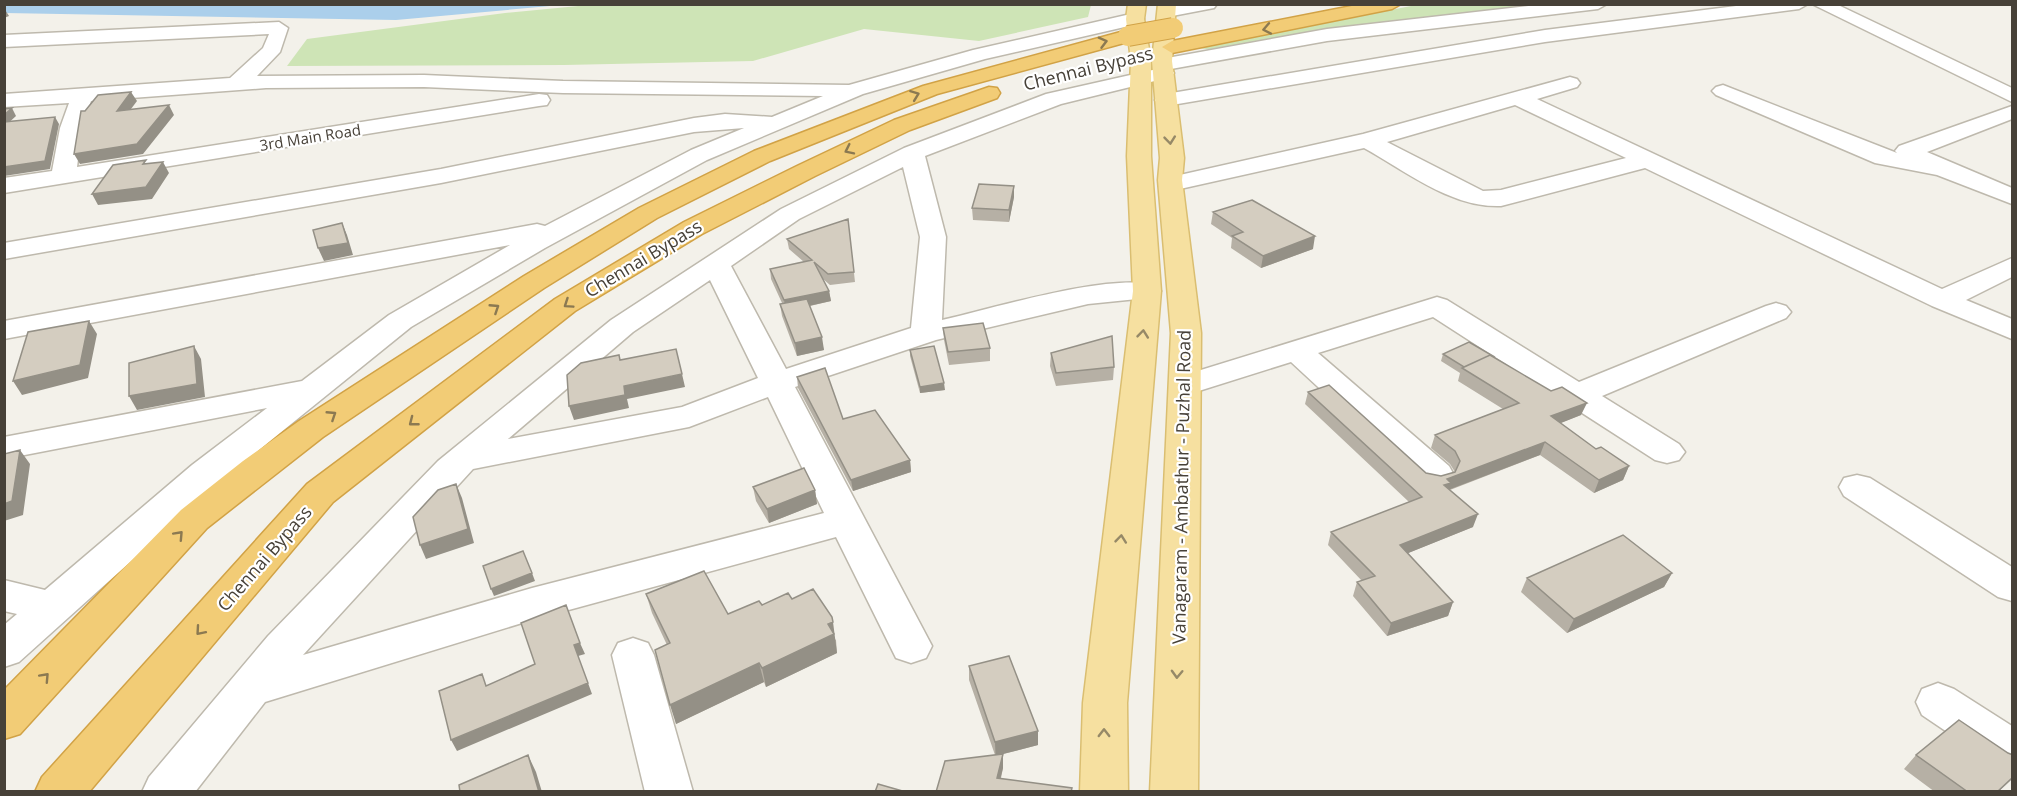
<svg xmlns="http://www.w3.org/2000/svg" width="2017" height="796" viewBox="0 0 2017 796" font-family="'Open Sans',sans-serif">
<rect width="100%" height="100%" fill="#f3f1ea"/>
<path fill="#cee4b6" d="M599 4H1091V5L1088 17 979 41 864 29 753 61 564 65 287 66 307 39 505 13Z
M1416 5H1555L1318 31 1214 50 1199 48Z"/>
<path fill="#abcfeb" d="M5 4 561 5 396 20 5 13Z"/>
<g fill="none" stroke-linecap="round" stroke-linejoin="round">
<defs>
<path id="minor" d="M1178 4H1217L1214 8 1167 17 1158 12 1161 8Z
M1546 4H1607L1598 9 1327 41 1171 69 1174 73 1171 77 1061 104 925 156 946 237 942 320C995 308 1107 273 1157 285L1161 291 1157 297 1088 304 936 340 795 387 932 646 926 658 911 663 896 658 836 537 532 620 265 702 195 792H142L149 777 268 636 438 461 611 320 781 209 904 148 1046 94 1157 69 1153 64 1156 60 1327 29ZM903 167 920 237 911 328 786 369 731 266 799 219ZM710 280 758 378 682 407 508 439 633 332ZM768 397 824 513 532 588 303 655 473 469 689 427Z
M1752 4H1808L1799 9 1545 42 1166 106 1158 105 1155 100 1158 95 1166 94 1545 30Z
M1812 4H1836L2012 88V102Z
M1135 13 1142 15 1144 19 1142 23 985 59 863 94 707 160 545 248 411 327 218 483 19 662 4 667V625L17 614 4 611V580L45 590 192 465 267 408 4 459V437L302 381 389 315 510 245 4 339V321L537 224 545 226 691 150 744 128 694 132 441 183 4 259V243L441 169 694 118 725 114 772 117 823 96 563 93 424 87 266 88 91 101 82 128 77 167 539 94 547 95 550 100 547 105 539 106 4 193V178L52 171 60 128 69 103 4 107V94L230 78 263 48 269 34 4 47V35L279 22 288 28 280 52 257 76 424 75 563 81 849 85 973 50Z
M1570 77 1577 79 1580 83 1577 87 1537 99 1942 289 2012 258V277L1966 300 2012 319V339L1932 306 1645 168 1501 206C1451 208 1406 171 1364 148L1171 191 1162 189 1159 184 1162 179 1363 134ZM1515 105 1626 158 1501 190 1483 191 1387 142Z
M1723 85 1897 153 1895 151 1899 146 2012 106V119L1927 152 2012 188V204L1937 175 1875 163 1716 95 1712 91 1716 87Z
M1437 297 1447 300 1579 382 1766 306 1776 303 1786 306 1791 312 1786 318 1602 396 1679 444 1685 452 1679 460 1667 463 1655 460 1433 317 1318 353 1449 466 1454 475 1449 484 1436 487 1423 484 1291 362 1186 395 1175 392 1170 385 1175 378Z
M1857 475 1870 478 2012 567V601L1998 597 1844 496 1839 487 1844 478Z
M633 638 648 643 654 655 693 792H645L612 655 618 643Z
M1938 683 1954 689 2012 726V771L1996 765 1922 715 1916 702 1922 689Z"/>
<path id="major" d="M1128 4H1146L1144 19 1151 61V156L1161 291 1127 703 1128 792H1080L1083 703 1133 291 1127 156 1131 61 1126 19Z
M1158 4H1176L1172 61 1184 158 1182 180 1201 333 1198 792H1150L1171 333 1158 180 1160 158 1152 61Z"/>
<path id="highway" d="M1362 4H1401L1392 9 1172 53 1162 47 1172 41Z
M1128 30 1135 32 1138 36 1135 40 937 94 770 161 657 218 544 288 323 437 207 528 20 734 4 739V690L181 510 243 461 299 421 524 276 639 208 754 151 923 86Z
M989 87 997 88 1000 93 997 98 910 130 815 176 702 234 575 311 333 502 89 792H35L42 777 307 484 555 299 684 222 797 166 894 120Z"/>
</defs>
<use href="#minor" stroke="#beb9ad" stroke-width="3"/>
<use href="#major" stroke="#dabe71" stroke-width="3"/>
<use href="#highway" stroke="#d1a246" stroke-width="3"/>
<use href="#minor" fill="#fff" fill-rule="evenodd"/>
<use href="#major" fill="#f6e0a0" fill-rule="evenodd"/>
<use href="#highway" fill="#f2cc76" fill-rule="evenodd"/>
<defs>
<path id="highway-bridge" d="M1128 36 1173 28"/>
</defs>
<use href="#highway-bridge" stroke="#d1a246" stroke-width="22" stroke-linecap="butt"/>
<use href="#highway-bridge" stroke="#f2cc76" stroke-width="20"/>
</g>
<path fill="#b6b0a5" d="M1014 197 1009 222 973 220 972 208Z
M1213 212 1313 249 1261 268 1231 248 1232 238 1211 224Z
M848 219 855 282 830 285 823 279 829 291 831 301 810 306 824 350 797 356 782 316 780 304 782 303 771 279 770 269 804 262 789 249 787 239Z
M943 328 990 348V361L949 365 944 340Z
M910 350 945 390 920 393 910 356Z
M1051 353 1114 367 1113 380 1056 386 1050 366Z
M1443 354 1493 356V357L1581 415 1560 423 1596 449 1629 466 1623 480 1594 493 1540 455 1450 490 1473 527 1408 553 1453 602 1448 616 1387 636 1353 596 1357 582 1362 581 1328 545 1331 532 1409 502 1305 404 1308 392 1426 473 1441 476 1455 472 1450 464 1431 448 1435 435 1503 409 1458 381 1460 373 1441 361Z
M797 377 843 419 910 460 911 472 853 491 798 388Z
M753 487 815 490 817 504 769 523 756 501Z
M1672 573 1664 587 1567 633 1521 592 1527 578Z
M646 594 728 614 762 605 792 599 836 640 837 653 766 687 764 682 676 724 667 645 652 613Z
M969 666 1038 745 1003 754V768L1001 778 936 792 995 755 969 680Z
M2008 753 2013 755V778L1998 792H1935L1904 769 1916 755Z"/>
<path fill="#949086" d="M4 8 9 16 4 18Z
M131 92 137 101 122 121 117 111Z
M169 105 174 115 143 154 80 164 74 154Z
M12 108 16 116 4 127V115Z
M55 117 59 124 50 169 4 176V167Z
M163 162 169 173 152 199 98 205 92 194Z
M1014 186V197L1009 222V210Z
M342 223 347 235 353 255 324 261 318 248Z
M1315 236 1313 249 1261 268 1263 256Z
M829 291 831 301 786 311 784 300Z
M89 321 97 334 88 378 22 395 13 381Z
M822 337 824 350 797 356 795 343Z
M194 346 201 359 205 397 137 410 129 396Z
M682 374 685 387 627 399 629 408 574 420 569 406 624 386Z
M944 383 945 390 920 393V387Z
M1587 403 1581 415 1546 429 1551 416Z
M1545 442 1540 455 1448 490 1446 496 1445 485 1447 479Z
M20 450 30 464 23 515 4 521V504Z
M910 460 911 472 853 491 851 480Z
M1629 466 1623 480 1594 493 1599 480Z
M456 484 462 498 474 543 426 559 420 545Z
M815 490 817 504 769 523 767 509Z
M1478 514 1473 527 1396 558 1400 545Z
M532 573 535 581 494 596 491 589Z
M1672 573 1664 587 1567 633 1574 619Z
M1453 602 1448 616 1387 636 1391 623Z
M833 622 837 653 766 687 762 668 828 624Z
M580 643 585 654 578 656 574 645Z
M759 663 764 682 676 724 670 705Z
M588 683 592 694 457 751 451 740Z
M1038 731V745L1003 754V768L997 792 995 742Z
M528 755 536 772 542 792H539Z
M2013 777V778L1998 792H1997Z"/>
<path fill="#d4cdc0" stroke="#949086" stroke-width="1.5" d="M131 92 117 111 169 105 137 144 74 154 81 111H85L98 95Z
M12 108 4 115V109Z
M55 117 45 161 4 167V122Z
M146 160 143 164 163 162 146 187 92 194 113 165Z
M979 184 1014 186 1009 210 972 208Z
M1252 200 1315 236 1263 256 1232 236 1243 232 1213 212Z
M848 219 854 272 828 274 814 262 829 291 784 300 770 269 812 260 787 239Z
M342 223 348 243 318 248 313 230Z
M807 299 822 337 795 343 780 304Z
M89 321 80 365 13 381 28 332Z
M983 323 990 348 948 352 943 328Z
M1112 336 1114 367 1056 373 1051 353Z
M1469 342 1493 356H1492L1490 355 1464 367 1443 354Z
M194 346 197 384 129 396V363Z
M934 346 944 383 920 387 910 350Z
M676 349 682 374 624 386 625 395 569 406 567 375 581 363 619 355 620 360Z
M1490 355 1551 391 1562 387 1587 403 1551 416 1596 449 1601 447 1629 466 1599 480 1545 442 1447 479 1451 483 1444 485 1478 514 1400 545 1453 602 1391 623 1357 582 1375 576 1331 532 1422 497 1308 392 1329 385 1426 473 1441 476 1455 472 1460 461 1455 451 1435 435 1519 403 1462 368Z
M825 368 843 419 875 410 910 460 851 480 797 377Z
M20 450 12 501 4 504V454Z
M804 468 815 490 767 509 753 487Z
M456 484 468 529 420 545 413 517 438 490Z
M1623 535 1672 573 1574 619 1527 578Z
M523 551 532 573 491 589 483 566Z
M704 571 728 614 759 601 762 605 788 593 792 599 813 589 832 617 833 622 828 624 834 634 762 668 759 663 670 705 655 650 670 643 646 594Z
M566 605 580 643 574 645 588 683 451 740 439 691 482 674 486 686 535 664 521 623Z
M1009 656 1038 731 995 742 969 666Z
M1959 720 2008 753 2013 755V777L1997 792H1968L1916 755Z
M1003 754 997 778 1072 788 1071 792H936L945 761Z
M528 755 539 792H460L459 785Z
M878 784 906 792H875Z"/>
<defs><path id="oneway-chevron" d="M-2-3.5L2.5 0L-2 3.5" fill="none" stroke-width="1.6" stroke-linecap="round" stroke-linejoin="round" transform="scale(1.5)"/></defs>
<g stroke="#8b7951">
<use href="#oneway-chevron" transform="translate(1267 29) rotate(169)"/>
<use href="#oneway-chevron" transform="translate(1103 42) rotate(-15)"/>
<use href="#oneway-chevron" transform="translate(915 95) rotate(-21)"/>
<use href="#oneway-chevron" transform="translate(849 150) rotate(154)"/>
<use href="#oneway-chevron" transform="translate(568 304) rotate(146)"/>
<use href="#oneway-chevron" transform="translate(495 308) rotate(-33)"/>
<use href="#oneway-chevron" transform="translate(332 415) rotate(-33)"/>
<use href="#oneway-chevron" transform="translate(413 422) rotate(142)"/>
<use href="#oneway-chevron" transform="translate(179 535) rotate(-47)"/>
<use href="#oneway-chevron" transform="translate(200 631) rotate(131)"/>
<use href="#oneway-chevron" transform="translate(45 677) rotate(-47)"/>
</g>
<g stroke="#968967">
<use href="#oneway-chevron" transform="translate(1170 140) rotate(84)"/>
<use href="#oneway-chevron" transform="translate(1143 334) rotate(-84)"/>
<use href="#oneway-chevron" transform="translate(1121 539) rotate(-84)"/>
<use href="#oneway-chevron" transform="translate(1177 674) rotate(92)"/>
<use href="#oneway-chevron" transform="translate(1104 733) rotate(-90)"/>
</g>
<g text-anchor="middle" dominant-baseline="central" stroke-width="4.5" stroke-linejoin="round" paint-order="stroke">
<g font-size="15" fill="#474138" stroke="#fff">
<text transform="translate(310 137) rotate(-9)">3rd Main Road</text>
</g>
<g font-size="18" fill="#474138" stroke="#fff">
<text transform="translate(1088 68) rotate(-14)">Chennai Bypass</text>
<text transform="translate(643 258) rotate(-31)">Chennai Bypass</text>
<text transform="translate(1181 487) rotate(-89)">Vanagaram - Ambathur - Puzhal Road</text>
<text transform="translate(264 558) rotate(-49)">Chennai Bypass</text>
</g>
</g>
<rect width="2017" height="796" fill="none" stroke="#474138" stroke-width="12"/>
</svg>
